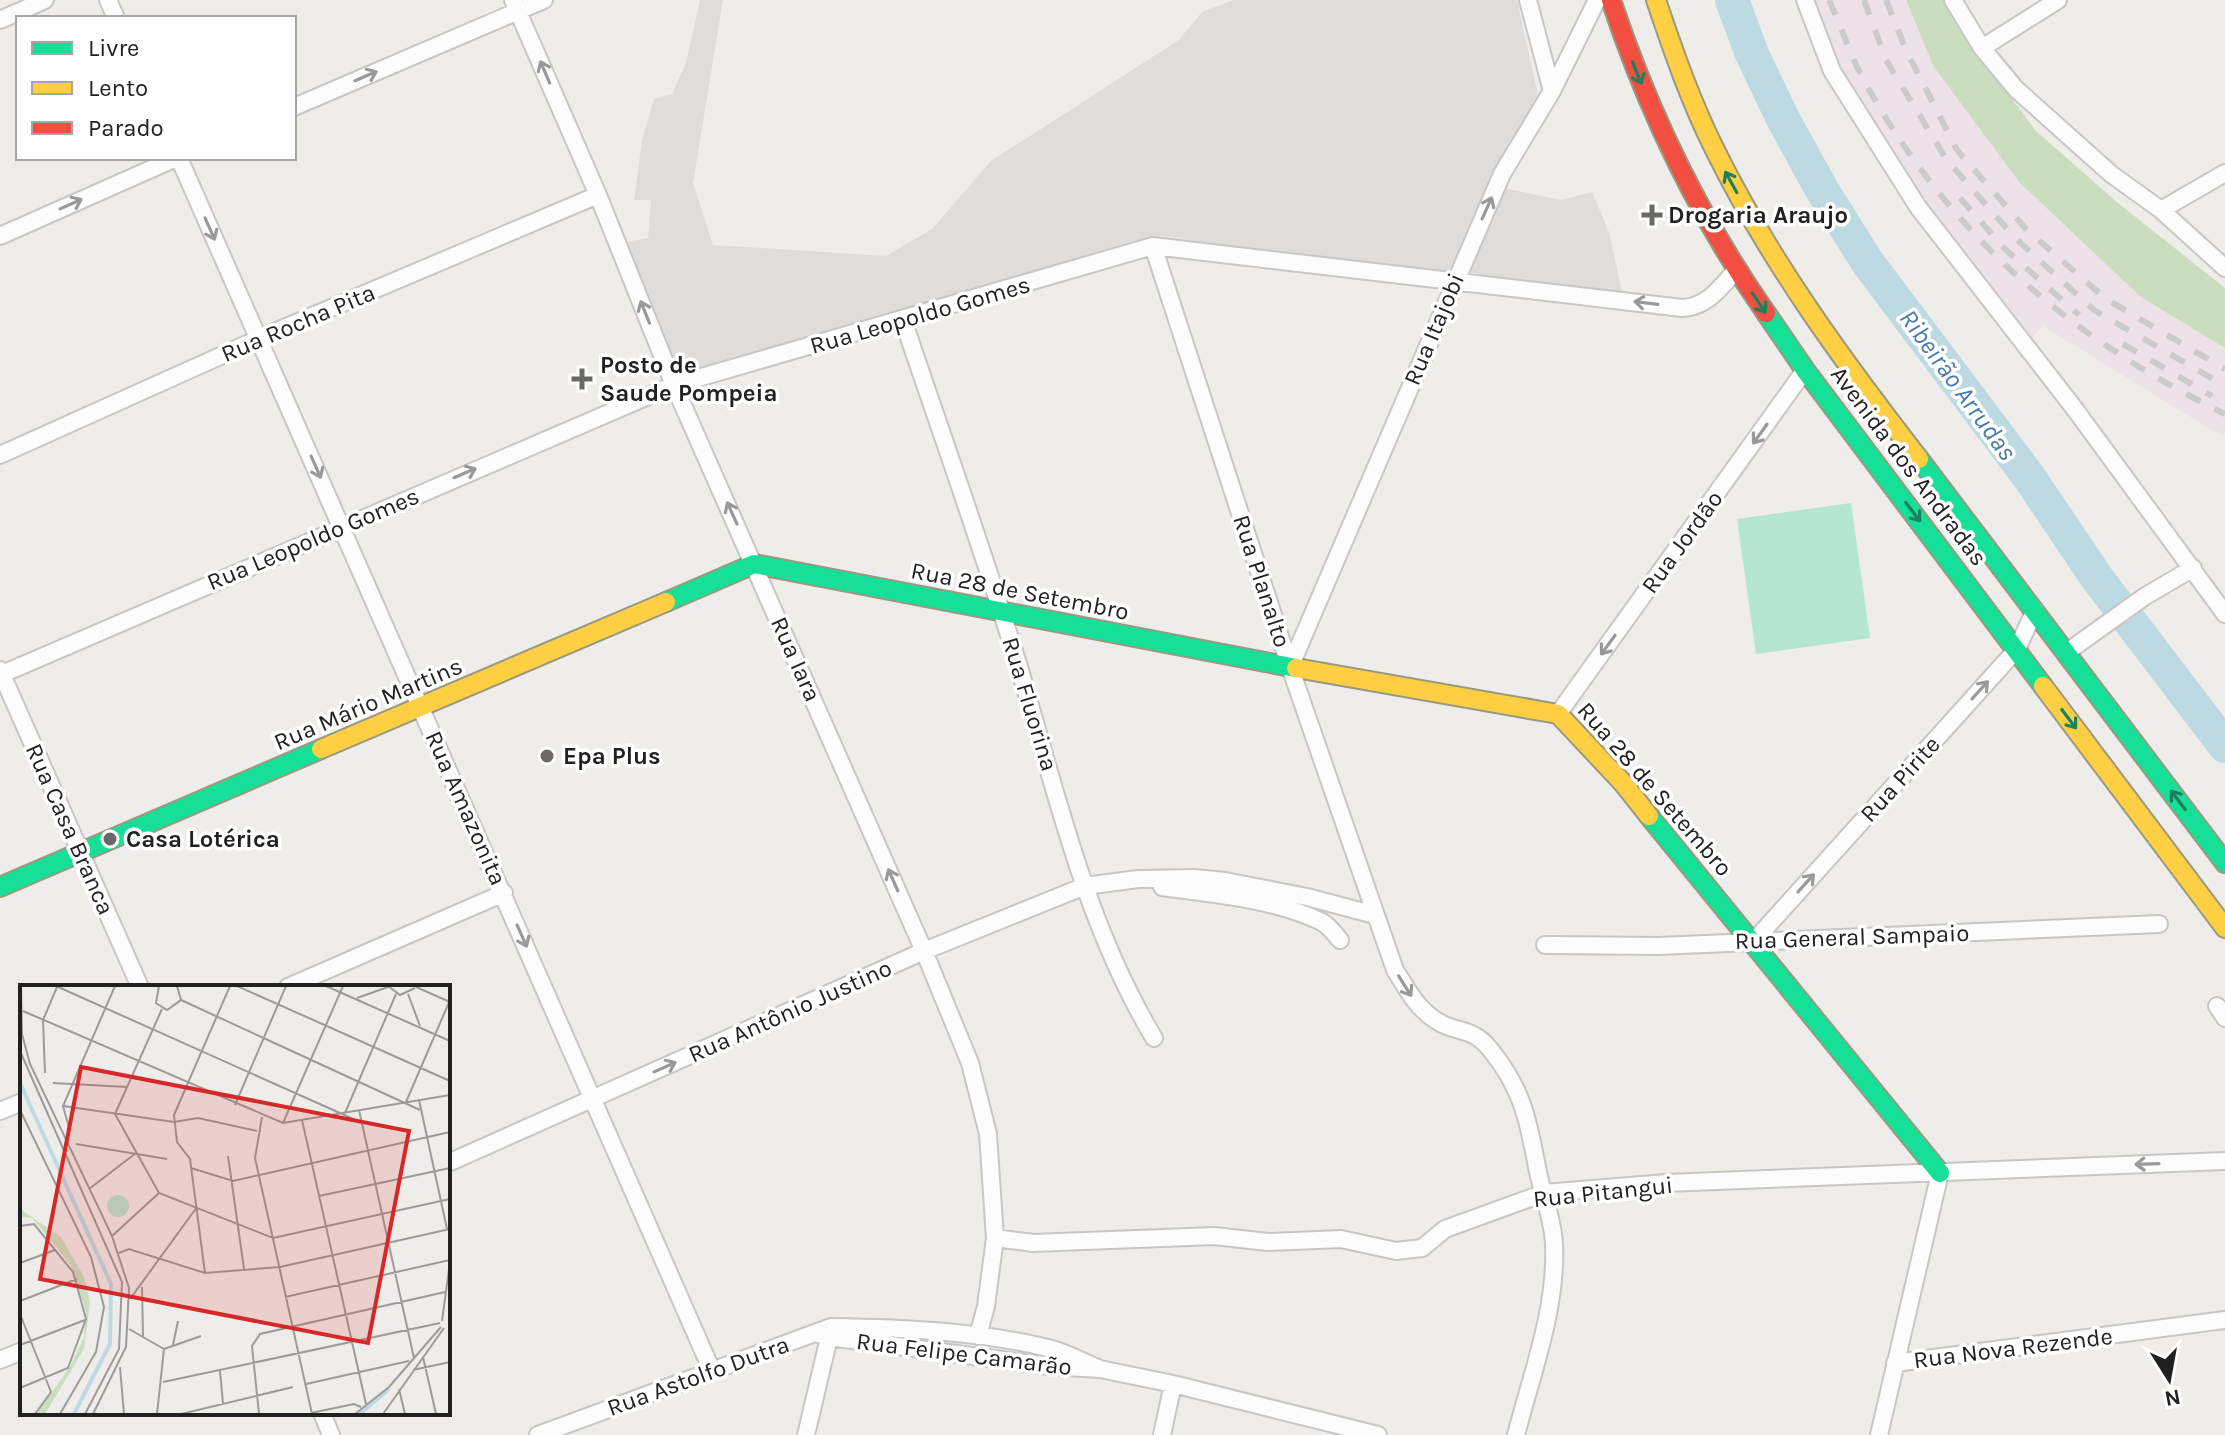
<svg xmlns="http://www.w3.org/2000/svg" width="2225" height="1435" viewBox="0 0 2225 1435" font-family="Karla,sans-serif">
<rect width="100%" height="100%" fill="#efedea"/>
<path fill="#dedddb" d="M700 0H723L693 183 713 245 886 256 932 229 991 161 1179 40 1202 12 1233 0H1517L1539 100 1494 186 1561 200 1592 192 1609 232 1623 297 1455 279 1163 236 678 376 621 243 648 238 651 200H634L642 140 654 99 672 94 686 63Z"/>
<path fill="#ece2e8" d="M1808 0H1935L2036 151 2225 297V436L2213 431 2043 326 2023 347 1848 94Z"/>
<path fill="#cadebf" d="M1906 0H1949L1971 44 2036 131 2118 203 2225 288V348L2141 297 2020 183 1934 67Z"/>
<path fill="#b5e6d2" d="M1851 503 1870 638 1756 654 1737 519Z"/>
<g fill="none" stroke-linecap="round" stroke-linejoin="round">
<path stroke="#bddae2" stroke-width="34" d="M1732 0 1752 54 1783 119 1822 190 1868 263 2029 477 2097 578 2225 746"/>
<defs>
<path id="street" d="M108 0 116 18
M513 0 598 195 674 385 924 951 970 1063 988 1134 995 1238 986 1306 978 1336
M1528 0 1552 91
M1805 0 1832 71 1918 207 2074 408 2225 614
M1953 0 1982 48 2016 89 2111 174 2161 210 2225 268
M0 20 45 0
M1982 48 2058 0
M294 107 544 0
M179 158 712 1371
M2161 210 2225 173
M0 236 176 158
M1153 246 1290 667 1395 970C1407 989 1417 1009 1437 1021 1457 1034 1471 1026 1490 1049 1524 1091 1528 1121 1538 1172 1543 1196 1553 1219 1554 1244 1557 1308 1532 1373 1516 1435
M903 320C942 435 983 550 1019 667 1056 792 1086 925 1154 1038
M0 455 258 339 598 195
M2067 652 2144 597 2193 568
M1290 667 1502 174 1552 91 1597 0
M0 670 140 987
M0 675 674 385 1153 246 1682 308C1707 307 1720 288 1736 270
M1558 714 1805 370
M1162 887C1214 894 1274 899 1322 922 1329 926 1335 934 1340 940
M1754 941 2017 649 2035 610
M1545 945 1659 946 2159 924
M288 987 504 893
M2217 1006 2225 1018
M0 1111 22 1102
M448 1163 924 951 1085 886 1138 879 1194 878 1225 881 1307 897 1375 915
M995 1238 1033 1243 1214 1236 1268 1242 1341 1239 1396 1251 1422 1248 1445 1229 1544 1193 1666 1183 2225 1161
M815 1333 829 1337 1048 1366 1100 1369 1173 1384 1378 1435
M0 1360 22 1351
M1895 1363 2225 1320
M322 1413 331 1435
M538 1435 831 1327C903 1328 978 1331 1048 1348 1066 1352 1083 1362 1100 1369
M806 1435 831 1329
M1162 1435 1173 1384
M1879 1435 1940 1173"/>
<path id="fast" d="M1766 313 1805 370 2043 686
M1919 459 2225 863
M666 602 754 564 1296 668
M1649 816 1940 1173
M0 887 321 749"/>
<path id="slow" d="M1656 0C1673 50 1690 100 1714 148 1769 260 1843 361 1919 459
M1296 668 1558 714 1622 782 1649 816
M2043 686 2225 928
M321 749 666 602"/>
<path id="jam" d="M1611 0C1648 111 1699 217 1766 313"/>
</defs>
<use href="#street" stroke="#c8c7c6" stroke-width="20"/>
<use href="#fast" stroke="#989980" stroke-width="22"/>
<use href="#slow" stroke="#989980" stroke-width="22"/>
<use href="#jam" stroke="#989980" stroke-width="22"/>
<use href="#street" stroke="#fdfcfc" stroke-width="16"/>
<use href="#fast" stroke="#16e098" stroke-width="18"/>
<use href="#slow" stroke="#ffcf43" stroke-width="18"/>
<use href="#jam" stroke="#f24e42" stroke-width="18"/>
<path stroke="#cbcbcb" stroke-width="6" stroke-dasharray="16 16" stroke-linecap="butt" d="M1829 0C1841 26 1850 54 1863 79 1949 235 2067 336 2225 414
M1864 0 1886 60 1946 159 2015 238 2094 310 2225 386
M1886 0 1906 50 1957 150 2026 229 2106 299 2225 369
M1960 198 2005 249 2079 315
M2123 344 2212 396"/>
</g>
<defs><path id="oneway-shaft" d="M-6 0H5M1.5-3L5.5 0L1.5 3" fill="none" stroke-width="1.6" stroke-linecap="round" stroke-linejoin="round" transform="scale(2)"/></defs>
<g stroke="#9a9999">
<use href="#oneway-shaft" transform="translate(545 72) rotate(-113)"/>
<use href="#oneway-shaft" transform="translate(366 76) rotate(-23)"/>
<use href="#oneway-shaft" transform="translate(71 204) rotate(-24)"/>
<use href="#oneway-shaft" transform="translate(1487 208) rotate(-66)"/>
<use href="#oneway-shaft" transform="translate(210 229) rotate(66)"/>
<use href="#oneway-shaft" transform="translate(1646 303) rotate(-173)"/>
<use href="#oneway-shaft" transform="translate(645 312) rotate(-112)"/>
<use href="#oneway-shaft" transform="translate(1760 434) rotate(126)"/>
<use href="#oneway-shaft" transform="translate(316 467) rotate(66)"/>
<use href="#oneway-shaft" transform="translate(465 473) rotate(-23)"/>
<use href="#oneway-shaft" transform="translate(732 513) rotate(-114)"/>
<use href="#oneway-shaft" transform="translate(1608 645) rotate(126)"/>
<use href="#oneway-shaft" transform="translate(1980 690) rotate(-48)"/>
<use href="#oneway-shaft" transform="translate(893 880) rotate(-114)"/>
<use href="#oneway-shaft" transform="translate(1806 883) rotate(-48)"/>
<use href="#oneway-shaft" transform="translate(522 936) rotate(66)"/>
<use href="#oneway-shaft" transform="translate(1405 986) rotate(58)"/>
<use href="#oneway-shaft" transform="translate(665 1067) rotate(-24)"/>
<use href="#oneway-shaft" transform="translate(2147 1164) rotate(178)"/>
</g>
<g stroke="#1c805c">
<use href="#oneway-shaft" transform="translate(1637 73) rotate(68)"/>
<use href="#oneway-shaft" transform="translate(1731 182) rotate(-119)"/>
<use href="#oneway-shaft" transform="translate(1759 303) rotate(56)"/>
<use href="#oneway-shaft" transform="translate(1913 512) rotate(53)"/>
<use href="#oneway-shaft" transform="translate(2069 719) rotate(53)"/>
<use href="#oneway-shaft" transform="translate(2178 800) rotate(-127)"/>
</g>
<g fill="#696867" stroke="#fff" stroke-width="3">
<path d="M1648 203h8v8h8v8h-8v8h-8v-8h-8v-8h8z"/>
<path d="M578 367h8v8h8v8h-8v8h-8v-8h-8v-8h8z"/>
<circle cx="547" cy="756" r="8"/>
<circle cx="110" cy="839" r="8"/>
</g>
<g text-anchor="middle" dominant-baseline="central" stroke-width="7" stroke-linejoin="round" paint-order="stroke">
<g font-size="24" font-weight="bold" fill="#212121" stroke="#fff" text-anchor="start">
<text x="1668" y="215">Drogaria Araujo</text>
<text x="600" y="365">Posto de<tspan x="600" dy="28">Saude Pompeia</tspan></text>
<text x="563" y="756">Epa Plus</text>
<text x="126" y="839">Casa Lotérica</text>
</g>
<g font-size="24" fill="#212121" stroke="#fff">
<text transform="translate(920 315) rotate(-16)">Rua Leopoldo Gomes</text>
<text transform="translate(298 323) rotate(-23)">Rua Rocha Pita</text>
<text transform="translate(1434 329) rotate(-67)">Rua Itajobi</text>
<text transform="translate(1909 466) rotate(53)">Avenida dos Andradas</text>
<text transform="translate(313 539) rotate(-23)">Rua Leopoldo Gomes</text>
<text transform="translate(1682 542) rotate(-54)">Rua Jordão</text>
<text transform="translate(1262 581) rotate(72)">Rua Planalto</text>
<text transform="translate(1020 591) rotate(11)">Rua 28 de Setembro</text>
<text transform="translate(796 659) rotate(66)">Rua Iara</text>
<text transform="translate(368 704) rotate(-23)">Rua Mário Martins</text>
<text transform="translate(1030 704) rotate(73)">Rua Fluorina</text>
<text transform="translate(1900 779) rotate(-48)">Rua Pirite</text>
<text transform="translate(1655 789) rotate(49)">Rua 28 de Setembro</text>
<text transform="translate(466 808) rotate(66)">Rua Amazonita</text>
<text transform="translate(70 829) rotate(66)">Rua Casa Branca</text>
<text transform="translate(1852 937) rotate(-2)">Rua General Sampaio</text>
<text transform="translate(790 1011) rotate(-24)">Rua Antônio Justino</text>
<text transform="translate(1603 1192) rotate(-6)">Rua Pitangui</text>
<text transform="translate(2013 1348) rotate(-7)">Rua Nova Rezende</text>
<text transform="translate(964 1354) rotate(7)">Rua Felipe Camarão</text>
<text transform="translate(698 1376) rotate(-20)">Rua Astolfo Dutra</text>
</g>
<g font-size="26" font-style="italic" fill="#487aab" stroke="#fff">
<text transform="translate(1958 385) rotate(54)">Ribeirão Arrudas</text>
</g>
</g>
<g transform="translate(20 985)">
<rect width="430" height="430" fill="#efedea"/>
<path d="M0 224 41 252 64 292 70 317 64 364 25 429H16L50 382 64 352 66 327 51 280 12 233 0 232Z" fill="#cadebf"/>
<path d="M87 221a11 11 0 1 1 22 0a11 11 0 1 1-22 0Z" fill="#b5e6d2"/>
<path fill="none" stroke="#bddae2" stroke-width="4" d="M0 98 91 299 90 359 54 429M340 429 369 404"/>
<path fill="none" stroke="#9d9b9a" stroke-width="2" d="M1 1 2 49 10 79 92 251 109 303 106 362 73 429M36 1 340 137M139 1 136 18 147 25 161 15 157 1M217 1 430 96M306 1 430 56M368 1 380 10 395 3M396 2 430 17M388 9 400 41M337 13 368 2M161 15 400 125M3 26 263 138 430 110M0 66 102 297 99 364 65 429M25 88 23 35 37 2M33 98 107 102M399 115 427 244M386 117 430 15M215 120 266 1M43 121 154 137 178 133 237 146M0 125 71 272 84 322 76 367 40 429M339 125 394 373M325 128 376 9M95 129 139 208 253 253 430 214M95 129 142 24M242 132 235 173 292 429M282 135 346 419M263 138 323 1M50 146 43 121 95 1M56 159 147 174M208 171 224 284M171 183 213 196 430 147M69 204 116 168M299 211 430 183M0 241 14 239 53 287 66 334 48 383 0 403M92 251 139 208M99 268 109 264 185 288 260 282 430 244M0 278 35 265M185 288 170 174 157 157 154 130 210 1M122 302 123 351M265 312 430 275M110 314 177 222M0 316 57 294M0 329 31 407 15 429M422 336 430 277M109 344 144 364M0 360 65 335M153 360 158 336M144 364 181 351M403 372 416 429M100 382 104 429M393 385 430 377M200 386 203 419M143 397 420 338M286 399 389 376M379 404 385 429M137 429 144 364M161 429 273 402M239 429 232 361 240 349 425 307M286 429 334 419 341 422M335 429 369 402 421 342M363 429 424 343"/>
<path fill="#d62828" fill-opacity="0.15" stroke="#d62828" stroke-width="4" d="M61 82 389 146 348 358 20 294Z"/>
<rect width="430" height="430" fill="none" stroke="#212121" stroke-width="4"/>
</g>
<rect x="16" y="16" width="280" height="144" fill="#ffffff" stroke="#a6a6a6" stroke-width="2"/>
<rect x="32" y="42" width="40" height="12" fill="#16e098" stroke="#a6a6a6" stroke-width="2"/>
<text x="88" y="56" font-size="24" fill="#212121">Livre</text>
<rect x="32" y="82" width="40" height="12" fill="#ffcf43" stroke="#a6a6a6" stroke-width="2"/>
<text x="88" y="96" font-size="24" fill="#212121">Lento</text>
<rect x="32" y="122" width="40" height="12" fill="#f24e42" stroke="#a6a6a6" stroke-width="2"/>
<text x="88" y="136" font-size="24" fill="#212121">Parado</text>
<g transform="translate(2169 1379) rotate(169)" stroke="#ffffff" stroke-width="6" paint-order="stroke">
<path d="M0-6L14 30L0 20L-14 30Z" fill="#212121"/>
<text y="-12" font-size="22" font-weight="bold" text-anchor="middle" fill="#212121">N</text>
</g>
</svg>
